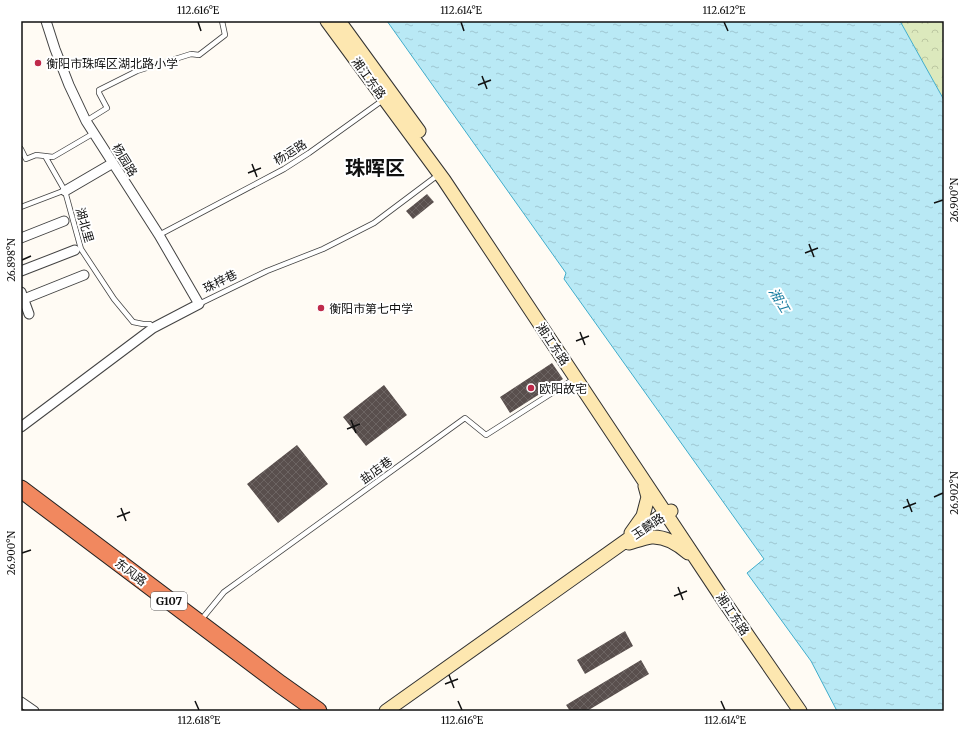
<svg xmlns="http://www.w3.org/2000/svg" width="965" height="732" viewBox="0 0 965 732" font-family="Merriweather,'Noto Sans SC',serif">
<defs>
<pattern id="park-crowns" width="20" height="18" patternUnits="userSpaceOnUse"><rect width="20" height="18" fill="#dce9bd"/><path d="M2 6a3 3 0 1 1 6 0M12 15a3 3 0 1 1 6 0" fill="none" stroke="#bcc7a1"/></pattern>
<pattern id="water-ripples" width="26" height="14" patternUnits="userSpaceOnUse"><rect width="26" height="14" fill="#b9e9f5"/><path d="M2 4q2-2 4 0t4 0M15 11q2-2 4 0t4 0" fill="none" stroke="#9ec7d1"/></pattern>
<pattern id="building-cross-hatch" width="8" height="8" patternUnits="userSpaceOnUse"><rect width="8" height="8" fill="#594f4d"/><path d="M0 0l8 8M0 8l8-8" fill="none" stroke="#6c6462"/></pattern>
</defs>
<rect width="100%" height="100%" fill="#fffbf4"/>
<path fill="url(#park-crowns)" d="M900 21H944V100Z"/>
<path fill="url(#water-ripples)" stroke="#41adcb" d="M387 21H900L944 100V711H837L811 661 747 573 764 559 564 279 566 273Z"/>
<path fill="url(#building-cross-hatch)" d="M427 194 434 202 413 219 406 211Z
M552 363 563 379 510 413 500 397Z
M384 385 407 415 366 446 343 417Z
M297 445 328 484 278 523 247 484Z
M625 631 633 646 585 674 577 660Z
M641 660 649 674 587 711H570L566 705Z"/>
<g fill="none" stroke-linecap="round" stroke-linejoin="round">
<defs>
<path id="lane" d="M86 121 107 108 99 93V90L137 71 191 54 199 55 225 35 222 21
M21 149 26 159 36 155 45 156 65 191 81 249 114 299 133 322 143 324H150L153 328
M45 156 53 157 94 133
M21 207 63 191
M159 235 284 169 309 153 383 100
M199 304 267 271 323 249 374 223 438 175
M201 620 224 592 465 418 486 435 574 379"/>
<path id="street" d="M65 191 113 163
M21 238 64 221
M21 271 75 250
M21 292 29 314
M24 299 84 275
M21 427 153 328 199 304 159 235 86 121 69 85 55 49 46 21
M21 702 34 711"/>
<path id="secondary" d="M327 21 444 180 724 601 800 711
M339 21 419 131
M631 533 643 516 648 497 645 486
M629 543C636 541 644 538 651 537 665 536 678 544 688 553
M386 711 665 513 671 511"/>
<path id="highway" d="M21 489 280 684 318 711"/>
</defs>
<use href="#lane" stroke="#434343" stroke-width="6"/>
<use href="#street" stroke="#434343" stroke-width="11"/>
<use href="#secondary" stroke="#323232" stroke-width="15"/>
<use href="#highway" stroke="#212121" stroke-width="19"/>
<use href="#lane" stroke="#fff" stroke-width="4.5"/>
<use href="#street" stroke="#fff" stroke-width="9"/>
<use href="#secondary" stroke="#fde7b0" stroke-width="13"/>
<use href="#highway" stroke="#f1885f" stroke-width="17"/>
</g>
<path fill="none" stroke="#101010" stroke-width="1.5" d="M198 22 201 31M461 22 464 31M724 22 728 31M482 76 487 89M478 85 491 80M252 164 257 177M248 173 261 168M934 203 943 200M809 244 814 257M805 253 818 248M22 260 31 256M580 332 585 345M576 341 589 336M351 420 356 433M347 429 360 424M934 497 943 493M907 499 912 512M121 508 126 521M903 508 916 503M117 517 130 512M22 553 31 550M678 587 683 600M674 596 687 591M449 675 454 688M445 684 458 679M195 701 199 710M458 701 462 710M721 701 725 710"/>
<g fill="#bf2a4b" stroke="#fff" stroke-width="1.5">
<circle cx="38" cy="63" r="4"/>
<circle cx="321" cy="308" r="4"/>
<circle cx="531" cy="388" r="4"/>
</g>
<g text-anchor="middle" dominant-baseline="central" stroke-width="4" stroke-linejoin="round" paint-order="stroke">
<rect fill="#fff" stroke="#585858" stroke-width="1" x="151" y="592" width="36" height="18" rx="3"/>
<g font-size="11" font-weight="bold" fill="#101010">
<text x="169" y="601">G107</text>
</g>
<g font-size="12" fill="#101010" stroke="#fff" text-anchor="start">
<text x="46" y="63">衡阳市珠晖区湖北路小学</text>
<text x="329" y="308">衡阳市第七中学</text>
<text x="539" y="388">欧阳故宅</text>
</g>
<g font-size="12" fill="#101010" stroke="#fff">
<text transform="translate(369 78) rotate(54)">湘江东路</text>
<text transform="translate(290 152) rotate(-32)">杨运路</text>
<text transform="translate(125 160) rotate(58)">杨园路</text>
<text transform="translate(85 225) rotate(74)">湖北里</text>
<text transform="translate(220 281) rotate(-26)">珠梓巷</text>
<text transform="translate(553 344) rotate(56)">湘江东路</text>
<text transform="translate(376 470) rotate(-36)">盐店巷</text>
<text transform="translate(648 526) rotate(-34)">玉麟路</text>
<text transform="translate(131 572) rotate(37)">东风路</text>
<text transform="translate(733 614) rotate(56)">湘江东路</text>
</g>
<g font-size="13" font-style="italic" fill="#1a7ea1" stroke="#fff">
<text transform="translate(779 300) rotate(59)">湘江</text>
</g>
<g font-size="20" font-weight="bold" fill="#101010" stroke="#fff">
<text x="375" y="167">珠晖区</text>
</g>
</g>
<rect width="965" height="732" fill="none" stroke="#ffffff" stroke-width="44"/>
<rect x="22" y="22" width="921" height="688" fill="none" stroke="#101010" stroke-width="1.5"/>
<g font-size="10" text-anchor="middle" fill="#101010">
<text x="198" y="14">112.616°E</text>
<text x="461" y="14">112.614°E</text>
<text x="724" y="14">112.612°E</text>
<text transform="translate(954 200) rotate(-90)" y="4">26.900°N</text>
<text transform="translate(11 260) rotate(-90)" y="4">26.898°N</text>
<text transform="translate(954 493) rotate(-90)" y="4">26.902°N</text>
<text transform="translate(11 553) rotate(-90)" y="4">26.900°N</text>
<text x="199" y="724">112.618°E</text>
<text x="462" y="724">112.616°E</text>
<text x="725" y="724">112.614°E</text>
</g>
</svg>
